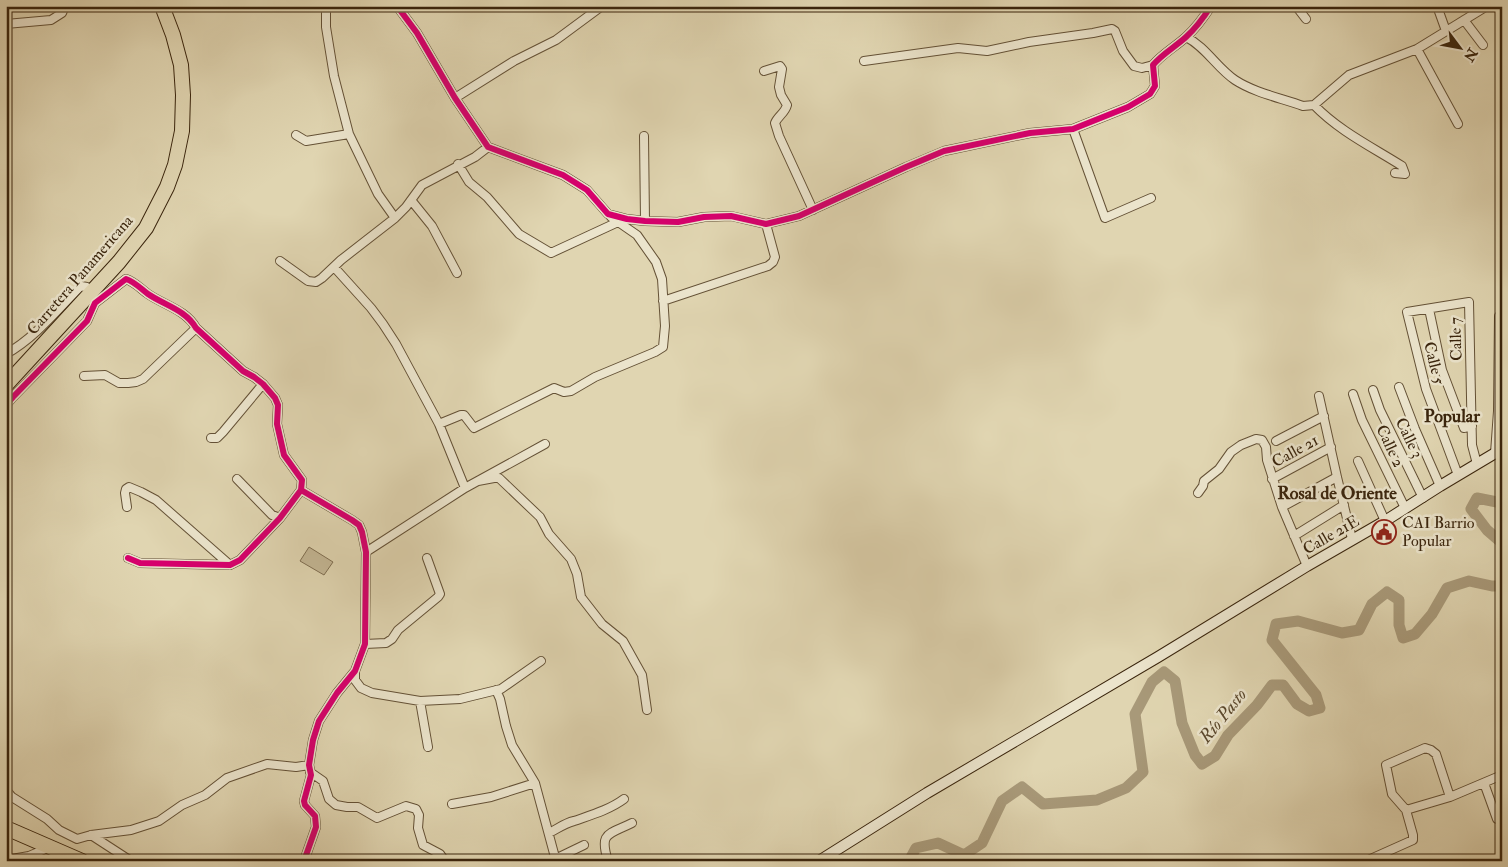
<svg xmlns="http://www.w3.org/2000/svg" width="1508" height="867" viewBox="0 0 1508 867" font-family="'IM FELL Double Pica',serif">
<rect width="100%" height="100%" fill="#e0d5b1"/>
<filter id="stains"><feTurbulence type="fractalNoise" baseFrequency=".004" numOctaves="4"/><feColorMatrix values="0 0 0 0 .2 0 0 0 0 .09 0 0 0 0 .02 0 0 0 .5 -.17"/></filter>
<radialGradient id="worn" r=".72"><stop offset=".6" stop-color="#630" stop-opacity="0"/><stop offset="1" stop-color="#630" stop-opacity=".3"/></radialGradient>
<path fill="#c4b795" stroke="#7f6e51" d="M309 547 333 562 324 575 300 561Z"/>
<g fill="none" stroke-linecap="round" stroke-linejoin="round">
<path stroke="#a89979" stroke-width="11" d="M1502 503 1477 498 1471 509 1487 530 1502 543
M909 861 916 848 938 843 964 855 982 843 1002 801 1022 787 1043 804 1097 800 1126 788 1143 772 1135 714 1152 682 1164 672 1175 681 1182 723 1195 755 1202 764 1215 756 1228 735 1257 705 1272 685H1283L1297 704 1309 711 1320 708 1316 695 1272 640 1276 624 1298 621 1342 633 1359 630 1372 604 1387 592 1399 600V625L1403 638 1415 634 1432 614 1447 588 1469 581 1492 586H1502"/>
<defs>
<path id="street" d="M326 6V27L334 76 349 134 378 194 395 218
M397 6 417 33 455 98 488 147 563 175 587 190 608 214 627 219 645 221 678 222 704 217 731 216 766 224 799 216 906 167 944 151 1030 133 1073 129 1128 107 1150 94 1155 86 1153 65C1162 54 1175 47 1186 37 1196 28 1204 17 1211 6
M1296 6 1306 19
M1437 6 1446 31
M1464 20 1483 45
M6 24 51 20 62 13 65 6
M1186 37C1206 47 1217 68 1235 80 1255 93 1281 98 1303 106L1314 105 1349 75 1417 49 1487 6
M1417 49 1458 124
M864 61 958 48 987 51 1029 42 1093 33 1112 29 1115 31 1123 51 1134 66 1142 68 1153 65
M764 71 780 66 782 69 779 87 781 95 787 105C785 113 778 116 775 123L779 136 813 210
M455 98 514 61 556 40 602 6
M1314 105C1339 131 1372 147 1402 166L1405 174 1395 173
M1073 129 1105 218 1151 198
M296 135 306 141 349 134
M644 136 645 221
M458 164 469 182 487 197 519 234 551 253 618 222
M411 200 432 226 457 273
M280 261 308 281 316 282 322 278 341 260 395 218 406 207 422 185 475 157 488 147
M334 267 371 308 383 324 396 344 439 424 465 488
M663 301 768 266 773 262 775 257 766 224
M1429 309 1442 370 1464 428 1472 426
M6 354C35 338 58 309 81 286L87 287 92 296
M84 376 105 375 119 383H128L136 382 143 379 196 328
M1399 387 1415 429 1440 486
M1373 390 1380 410 1423 498
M1353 394 1362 420 1405 508
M1319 396 1337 477 1352 539
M6 405 13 397 87 321 95 303 126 279C135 282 141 289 148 294 164 305 186 310 196 328L243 371 254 377 263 384 275 398 278 405 277 424 284 455 302 480 301 490 280 518 240 560 230 565 140 563 128 558
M439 424 461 415H464L474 428 554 388 564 392 571 391 595 377 655 352 663 347 665 326 662 279 656 262 637 235 611 217
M211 438H217L223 432 263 384
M1276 441 1324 416
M1495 453 1498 411 1499 316
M1358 461 1385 521
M1458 475 1426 389 1407 312 1469 302 1472 445 1477 464
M237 479 272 515 280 518
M1272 479 1331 447
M478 481 494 478H499L540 517 549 534 571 559 577 574 581 597 602 624 623 641 642 675 647 710
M301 490 352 520 359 525 362 532 366 552 365 644 355 671 337 693 319 721 313 740 309 765 311 775 304 801 305 805 315 816 316 827 304 861
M1198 493 1203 486 1204 481 1219 469 1231 452 1241 445 1256 439 1262 440 1266 447 1267 460 1282 507 1307 566
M127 507 125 493 126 489 129 487 141 492 156 500 230 565
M1282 507 1337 477
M1294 536 1344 505
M366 552 465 488 545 444
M365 644 386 643 392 639 398 630 438 597 440 594 427 558
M355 671V680L361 688 372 693 420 701 460 699 501 689 541 661
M496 690 500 699 506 726 512 745 535 783 556 861
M420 701 428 747
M310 772 323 781 329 799 336 805 347 807H358L377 818 406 806 416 809 419 815 418 828 423 845 440 854 445 861
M1484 783 1497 819
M6 790 12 797 47 819 59 830 77 839 91 835 131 830 159 821 182 805 205 795 227 778 267 764 296 767 309 765
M452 804 491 797 535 783
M1406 810 1450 797 1502 775
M549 833C557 829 565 823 574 821 591 815 609 810 624 799
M91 835 131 861
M555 859 584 845
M6 860 29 856 50 847
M608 861C599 832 608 835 632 823
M1366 861 1413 840V835L1406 810 1392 794 1386 765 1425 748 1431 750 1436 754 1450 797"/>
<path id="secondary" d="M819 861 927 793 1158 657 1307 566 1385 521 1440 486 1502 449"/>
<path id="highway" d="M6 385 119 262 146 228 167 187 175 165 182 131 183 95 181 65 173 35 162 6
M6 828 82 861"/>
</defs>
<use href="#street" stroke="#645136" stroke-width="10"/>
<use href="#secondary" stroke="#3a250d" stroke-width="12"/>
<use href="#highway" stroke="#3a250d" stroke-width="16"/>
<use href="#street" stroke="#ebe4cc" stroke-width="8"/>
<use href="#secondary" stroke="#ebe4cc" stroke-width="10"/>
<use href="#highway" stroke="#e0d5b1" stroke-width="14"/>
<defs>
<path id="cycleway" d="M397 6 417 33 455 98 488 147 563 175 587 190 608 214 627 219 645 221 678 222 704 217 731 216 766 224 799 216 906 167 944 151 1030 133 1073 129 1128 107 1150 94 1155 86 1153 65C1162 54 1175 47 1186 37 1196 28 1204 17 1211 6
M6 405 13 397 87 321 95 303 126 279C135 282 141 289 148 294 164 305 186 310 196 328L243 371 254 377 263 384 275 398 278 405 277 424 284 455 302 480 301 490 280 518 240 560 230 565 140 563 128 558
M301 490 352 520 359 525 362 532 366 552 365 644 355 671 337 693 319 721 313 740 309 765 311 775 304 801 305 805 315 816 316 827 304 861"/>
</defs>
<use href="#cycleway" stroke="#ebe4cc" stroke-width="9"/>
<use href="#cycleway" stroke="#d6006c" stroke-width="6"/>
</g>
<defs>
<symbol id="civic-ring" viewBox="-11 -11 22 22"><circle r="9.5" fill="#ebe4cc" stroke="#8f2418" stroke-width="1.5"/><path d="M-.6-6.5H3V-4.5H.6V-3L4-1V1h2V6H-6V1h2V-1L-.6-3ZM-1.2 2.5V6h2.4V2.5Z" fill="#8f2418"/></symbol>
</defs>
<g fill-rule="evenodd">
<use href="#civic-ring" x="1370" y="518" width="28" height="28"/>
</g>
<g text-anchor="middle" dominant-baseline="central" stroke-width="5" stroke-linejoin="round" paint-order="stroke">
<g font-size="16" fill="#3a250d" stroke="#ebe4cc">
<text transform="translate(80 275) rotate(-49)">Carretera Panamericana</text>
<text transform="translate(1456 339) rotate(-92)">Calle 7</text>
<text transform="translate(1434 363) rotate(76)">Calle 5</text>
<text transform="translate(1409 438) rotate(64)">Calle 3</text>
<text transform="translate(1390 446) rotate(65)">Calle 2</text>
<text transform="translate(1295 451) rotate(-29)">Calle 21</text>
<text transform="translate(1331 535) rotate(-30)">Calle 21E</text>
</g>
<g font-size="16" fill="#3a250d" stroke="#ebe4cc" text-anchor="start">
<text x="1402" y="523">CAI Barrio<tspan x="1402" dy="18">Popular</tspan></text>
</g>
<g font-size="18" font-weight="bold" fill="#3a250d" stroke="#ebe4cc">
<text x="1452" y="416">Popular</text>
<text x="1337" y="493">Rosal de Oriente</text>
</g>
<g font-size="18" font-style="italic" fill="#5b482d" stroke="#ebe4cc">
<text transform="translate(1223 716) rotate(-51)">Río Pasto</text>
</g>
</g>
<rect width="1508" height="867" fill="none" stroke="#e0d5b1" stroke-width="25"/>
<rect x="8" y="8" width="1493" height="852" fill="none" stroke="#3a250d" stroke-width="2.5"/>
<rect x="12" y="12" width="1483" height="842" fill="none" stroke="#3a250d"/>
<g transform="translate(1460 48) rotate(122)" stroke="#ebe4cc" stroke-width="4" paint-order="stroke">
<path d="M0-4L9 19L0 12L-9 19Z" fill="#3a250d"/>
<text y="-8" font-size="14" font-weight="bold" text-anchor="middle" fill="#3a250d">N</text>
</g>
<rect width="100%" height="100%" filter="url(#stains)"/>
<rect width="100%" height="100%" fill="url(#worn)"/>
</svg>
